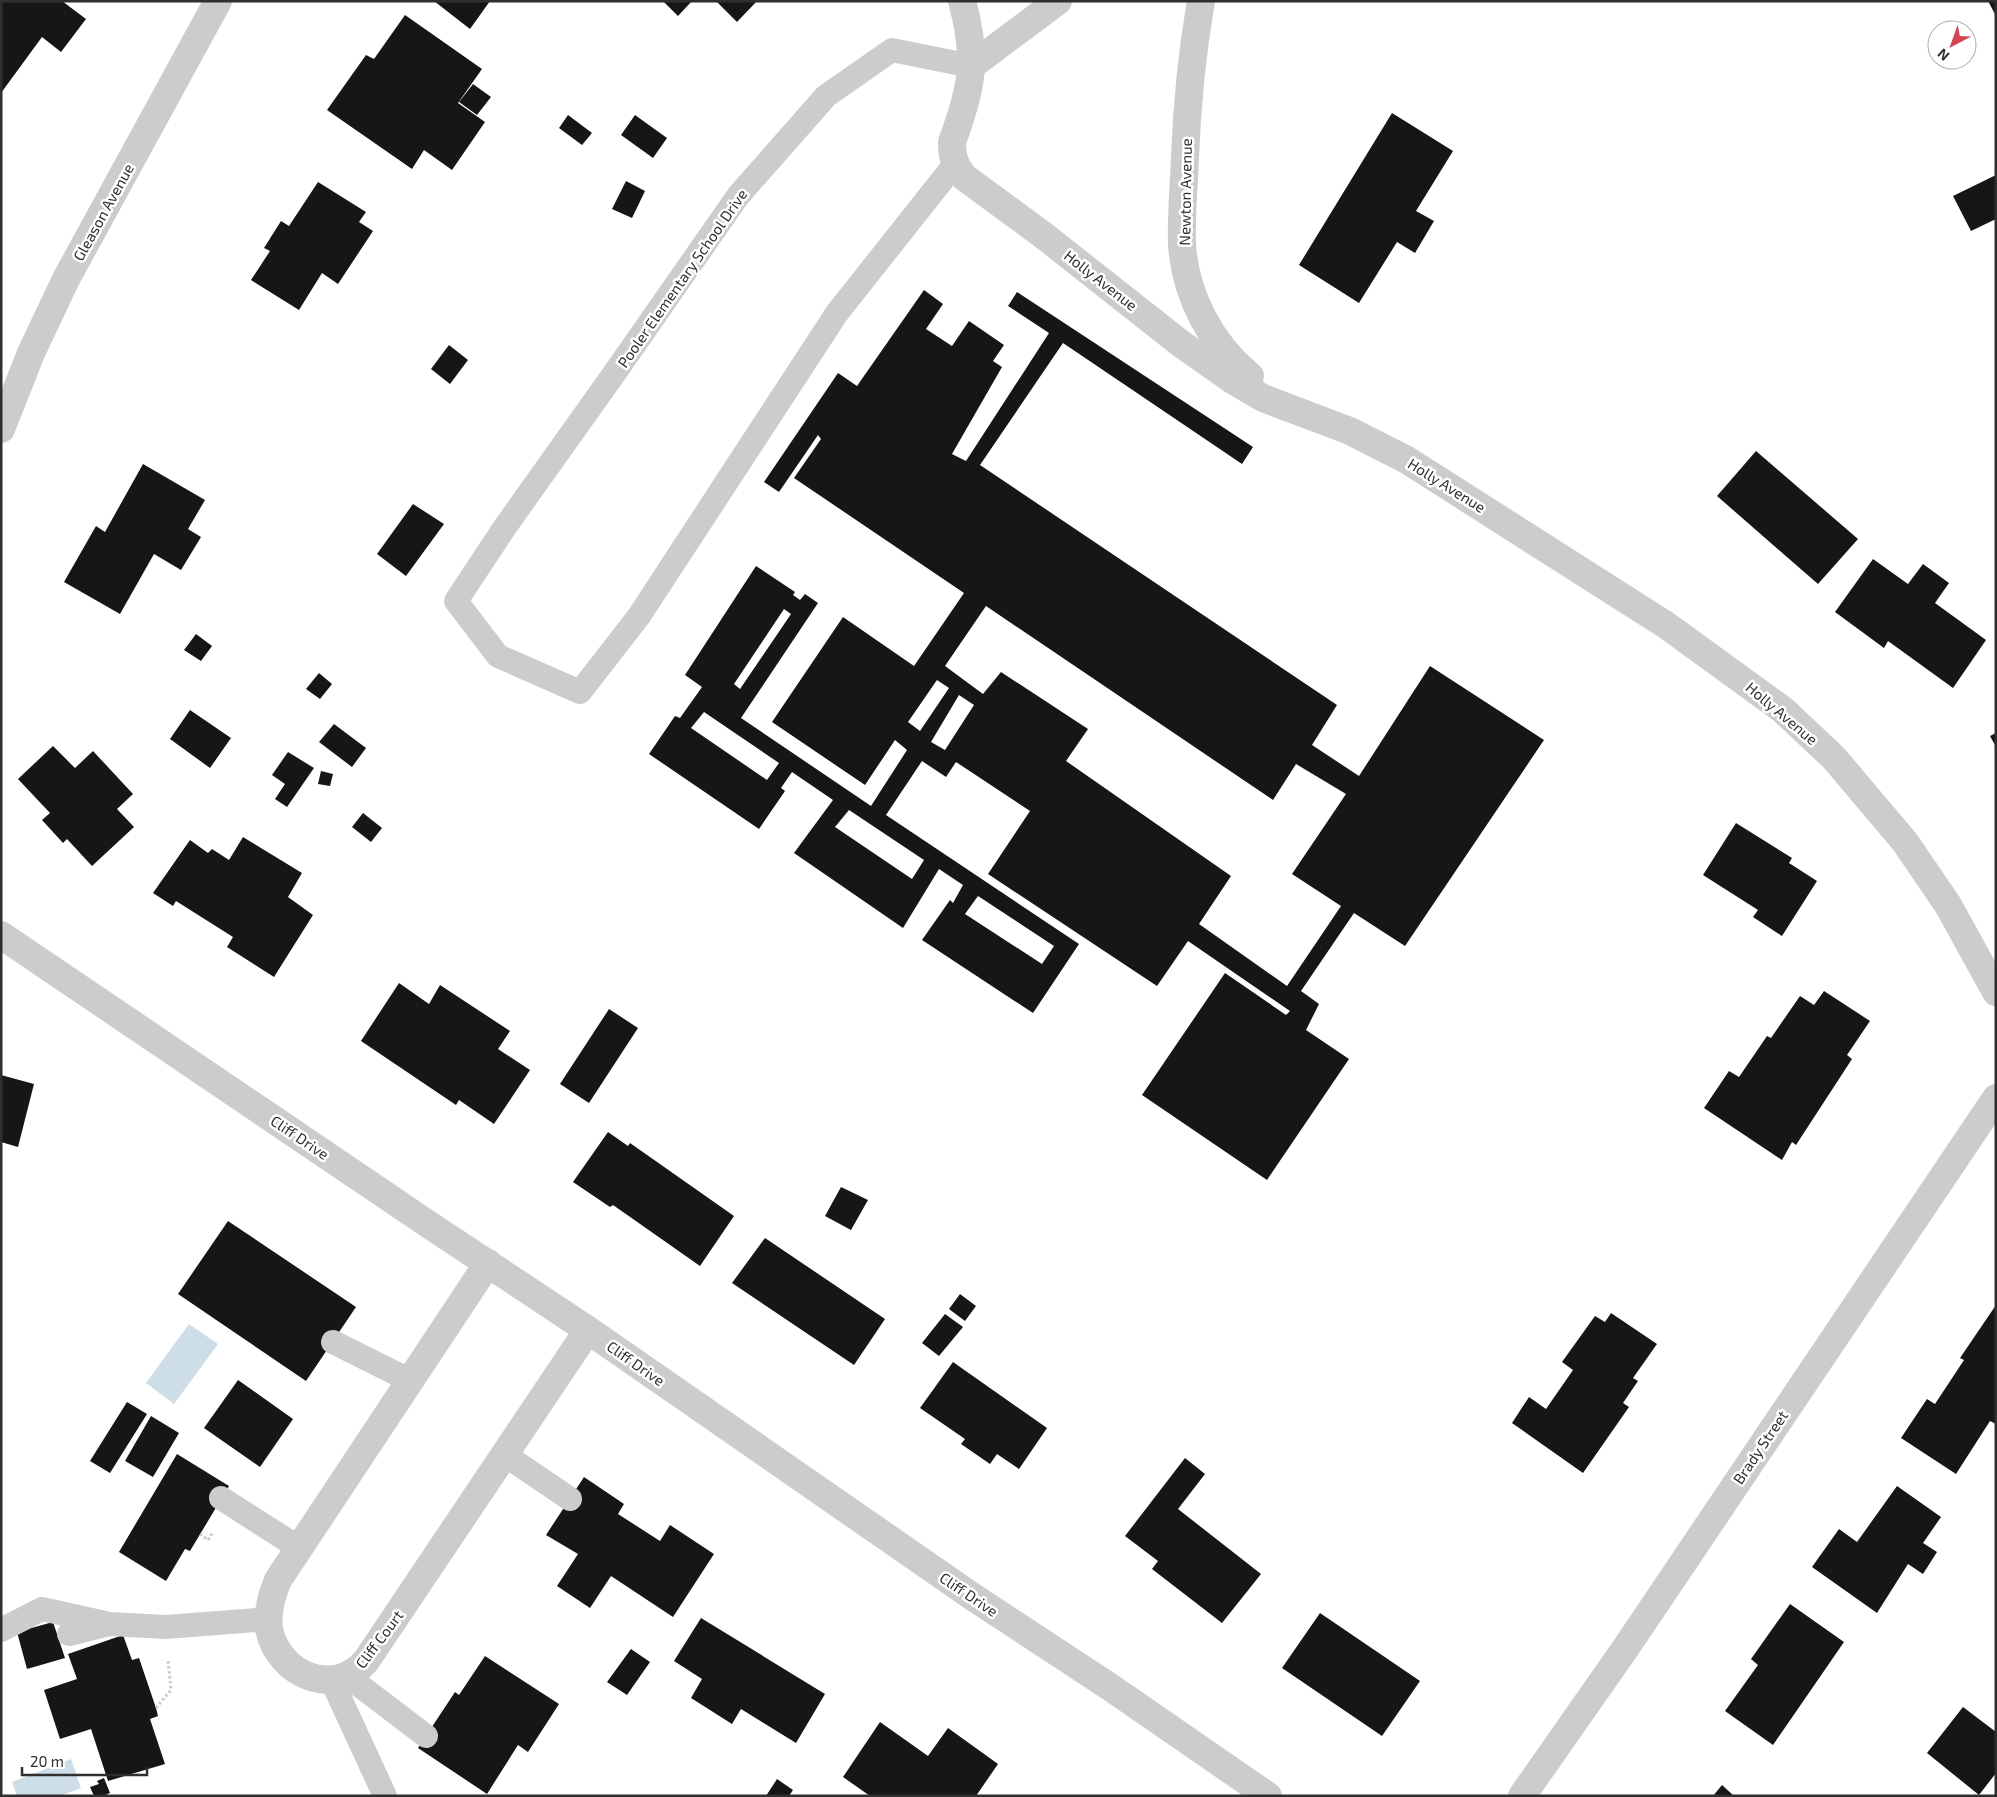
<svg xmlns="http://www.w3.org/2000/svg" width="1997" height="1797" viewBox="0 0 1997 1797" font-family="'Exo 2',sans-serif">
<rect width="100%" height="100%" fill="#fff"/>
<path fill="#cddee8" d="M189 1324 218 1344 174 1404 146 1383Z
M71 1759 81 1788 60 1796H17L12 1782Z"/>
<path fill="#161616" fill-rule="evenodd" d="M1 1H62L86 19 61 52 42 37 1 93Z
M434 1H490L470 29Z
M663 1H692L678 16Z
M716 1H757L737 22Z
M1988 1H1996V16Z
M405 15 482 69 458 103 485 122 452 170 424 150 412 169 327 110 366 55 374 59Z
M473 84 491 97 477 115 459 102Z
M1392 113 1453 151 1416 211 1434 221 1415 253 1397 242 1359 303 1299 265Z
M568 115 592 133 582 145 559 128Z
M635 115 667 138 653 158 621 135Z
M1996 175V219L1971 231 1953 196Z
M626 181 645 191 632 218 612 209Z
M318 182 366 212 359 222 373 231 338 284 322 273 299 310 251 280 270 251 264 248 281 221 289 226Z
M924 290 943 304 926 329 952 346 969 321 1004 345 993 361 1002 367 952 454 966 461 1049 333 1008 306 1017 292 1253 447 1242 464 1063 343 980 465 1337 705 1312 745 1359 776 1430 666 1544 740 1405 946 1354 913 1301 991 1319 1004 1306 1030 1349 1059 1267 1180 1142 1095 1225 973 1286 1015 1290 1011 1188 941 1157 986 988 874 1030 811 956 762 946 777 922 761 886 815 1079 944 1033 1013 922 940 950 900 953 903 963 885 939 869 903 928 794 853 833 800 792 772 781 788 785 791 759 829 649 754 675 716 680 718 702 687 685 675 756 566 795 592 793 595 800 600 805 594 818 603 741 718 871 806 907 750 895 740 865 785 772 722 843 617 914 666 964 593 794 478 821 439 818 435 779 492 764 482 838 373 857 386ZM986 606 1273 800 1296 764 1346 794 1292 874 1341 906 1287 986 1199 924 1231 876 1066 761 1088 729 1001 672 983 694 945 666ZM784 609 791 614 740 689 734 684ZM937 680 949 688 920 731 908 722ZM959 695 974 705 945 750 931 742ZM704 712 779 763 767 780 691 728ZM849 810 924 860 912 879 835 827ZM978 896 1054 946 1042 964 965 914Z
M449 345 468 360 450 384 431 369Z
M1756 451 1858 539 1818 584 1717 496Z
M143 464 205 500 188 529 201 537 181 570 154 554 120 614 64 582 96 526 105 532Z
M413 504 444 524 406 576 377 554Z
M1873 559 1908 584 1923 564 1949 583 1935 603 1986 640 1953 688 1888 641 1884 648 1835 612Z
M196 634 212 646 201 661 184 650Z
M319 673 332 684 320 699 306 689Z
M190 710 231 738 210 768 170 739Z
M334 724 366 748 352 767 319 742Z
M1996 733V747L1990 736Z
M53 746 75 768 93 751 133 794 117 809 134 827 92 866 67 839 63 843 42 820 50 813 18 779Z
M288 752 314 768 287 807 275 799 285 784 272 775Z
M321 771 333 774 330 786 318 784Z
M363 813 382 828 371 842 352 827Z
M1736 823 1792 858 1789 863 1817 881 1782 936 1753 917 1758 910 1703 875Z
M243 837 302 873 288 897 313 915 274 977 227 947 233 937 176 901 173 906 153 893 190 840 208 853 212 849 229 860Z
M399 983 429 1004 440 985 510 1031 498 1049 530 1070 494 1124 459 1100 456 1105 361 1041Z
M1824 991 1870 1021 1847 1055 1852 1059 1796 1145 1792 1142 1782 1160 1704 1108 1729 1071 1739 1077 1767 1036 1771 1038 1800 996 1814 1005Z
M609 1009 638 1028 589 1103 560 1084Z
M1 1075 34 1084 18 1147 1 1142Z
M608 1132 628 1146 630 1143 734 1216 700 1266 613 1205 610 1207 573 1182Z
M841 1187 868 1200 851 1230 825 1216Z
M228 1221 356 1307 306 1381 178 1294Z
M765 1238 885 1319 854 1365 732 1283Z
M960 1294 976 1306 965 1321 949 1309Z
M1996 1305V1424L1990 1421 1956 1474 1901 1438 1927 1399 1935 1404 1964 1360 1960 1358Z
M1611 1313 1657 1344 1633 1378 1638 1381 1623 1403 1629 1407 1583 1473 1512 1423 1529 1397 1546 1409 1573 1370 1562 1362 1595 1316 1605 1322Z
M945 1314 963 1327 939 1356 922 1343Z
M953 1362 1047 1428 1019 1469 997 1454 990 1464 961 1444 965 1439 920 1408Z
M238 1380 293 1419 260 1467 204 1428Z
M127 1402 147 1414 110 1473 90 1461Z
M151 1416 179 1433 153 1477 125 1461Z
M177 1454 229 1486 190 1551 185 1549 166 1581 119 1552Z
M1185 1458 1205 1474 1178 1509 1261 1574 1222 1623 1152 1569 1158 1561 1125 1536Z
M584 1477 624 1504 618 1514 660 1541 670 1525 714 1554 673 1617 611 1576 590 1608 557 1586 578 1554 546 1535Z
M1897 1486 1941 1517 1923 1543 1937 1552 1923 1574 1908 1564 1877 1613 1812 1567 1839 1529 1857 1542Z
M1790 1604 1844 1642 1773 1745 1725 1711 1758 1665 1751 1659Z
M1320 1613 1420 1681 1382 1736 1282 1668Z
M701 1618 825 1694 796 1743 741 1709 732 1724 691 1698 702 1679 674 1661Z
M53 1622 65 1658 27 1669 17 1632Z
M123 1635 132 1660 139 1658 156 1708 158 1716 150 1719 165 1764 108 1781 91 1729 60 1739 44 1690 77 1679 68 1654Z
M631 1649 650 1662 627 1695 607 1682Z
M485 1656 559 1704 528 1752 518 1745 487 1794 418 1748 455 1692 459 1695Z
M1963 1707 1996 1732V1773L1979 1795 1927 1753Z
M880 1722 928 1756 948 1728 998 1764 976 1796H870L843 1777Z
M104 1778 110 1793 103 1796H94L90 1787 99 1784 97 1781Z
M777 1779 793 1790 789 1796H766Z
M1722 1785 1734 1796H1713Z"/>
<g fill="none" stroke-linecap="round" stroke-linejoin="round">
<path stroke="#c9c9c9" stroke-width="3" stroke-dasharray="2.5 2.5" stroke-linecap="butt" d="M200 1534 208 1540 213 1532
M156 1708 171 1690 168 1660"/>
<path stroke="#ccc" stroke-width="24" d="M955 164 837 313 639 616 580 692 498 656 456 601 505 527 616 371 738 196 826 96 892 50 971 66
M333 1342 411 1381
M505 1455 570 1499
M221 1498 299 1548
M1 1630 42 1609 105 1623
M69 1634 109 1624 166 1627 269 1619
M347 1676 426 1736
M332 1681 385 1796"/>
<path stroke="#ccc" stroke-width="28" d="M962 1C978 59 972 88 952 142 952 157 955 166 964 177L1043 235 1180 343 1234 381 1263 398 1350 431 1407 460 1666 625 1783 710 1834 758 1905 842 1948 905 1996 992
M1201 1C1192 53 1187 104 1185 157 1184 186 1181 215 1182 244 1185 295 1211 344 1250 376
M971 66 1058 1
M1 429 31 353 66 279 218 1
M1 935 428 1224 588 1330 973 1597 1110 1687 1268 1796
M488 1263 278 1580C272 1594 267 1613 269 1629 278 1674 333 1699 366 1661L588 1330
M1522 1796 1627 1646 1996 1098"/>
</g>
<g text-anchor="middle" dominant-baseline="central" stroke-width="5" stroke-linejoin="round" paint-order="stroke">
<g font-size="15" fill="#2f2f2f" stroke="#fff">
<text transform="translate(1185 192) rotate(-89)">Newton Avenue</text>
<text transform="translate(103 212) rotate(-61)">Gleason Avenue</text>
<text transform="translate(682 278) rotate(-55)">Pooler Elementary School Drive</text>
<text transform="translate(1101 280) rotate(38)">Holly Avenue</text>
<text transform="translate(1447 485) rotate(32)">Holly Avenue</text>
<text transform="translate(1782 713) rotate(40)">Holly Avenue</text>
<text transform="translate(300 1137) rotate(34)">Cliff Drive</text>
<text transform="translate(636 1363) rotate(35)">Cliff Drive</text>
<text transform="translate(1760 1447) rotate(-56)">Brady Street</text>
<text transform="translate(969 1594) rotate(34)">Cliff Drive</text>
<text transform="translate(379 1639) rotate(-53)">Cliff Court</text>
</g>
</g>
<rect width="1997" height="1797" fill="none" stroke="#2f2f2f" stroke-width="5"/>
<g transform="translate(1952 45) rotate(221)"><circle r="24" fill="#ffffff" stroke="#acacac"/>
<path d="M0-4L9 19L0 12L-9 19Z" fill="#d04652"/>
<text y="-8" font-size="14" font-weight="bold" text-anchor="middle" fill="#2f2f2f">N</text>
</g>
<path d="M22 1767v8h125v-8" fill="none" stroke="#2f2f2f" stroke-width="2.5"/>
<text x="30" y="1767" font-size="15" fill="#2f2f2f" stroke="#ffffff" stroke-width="4" paint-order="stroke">20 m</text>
</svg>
